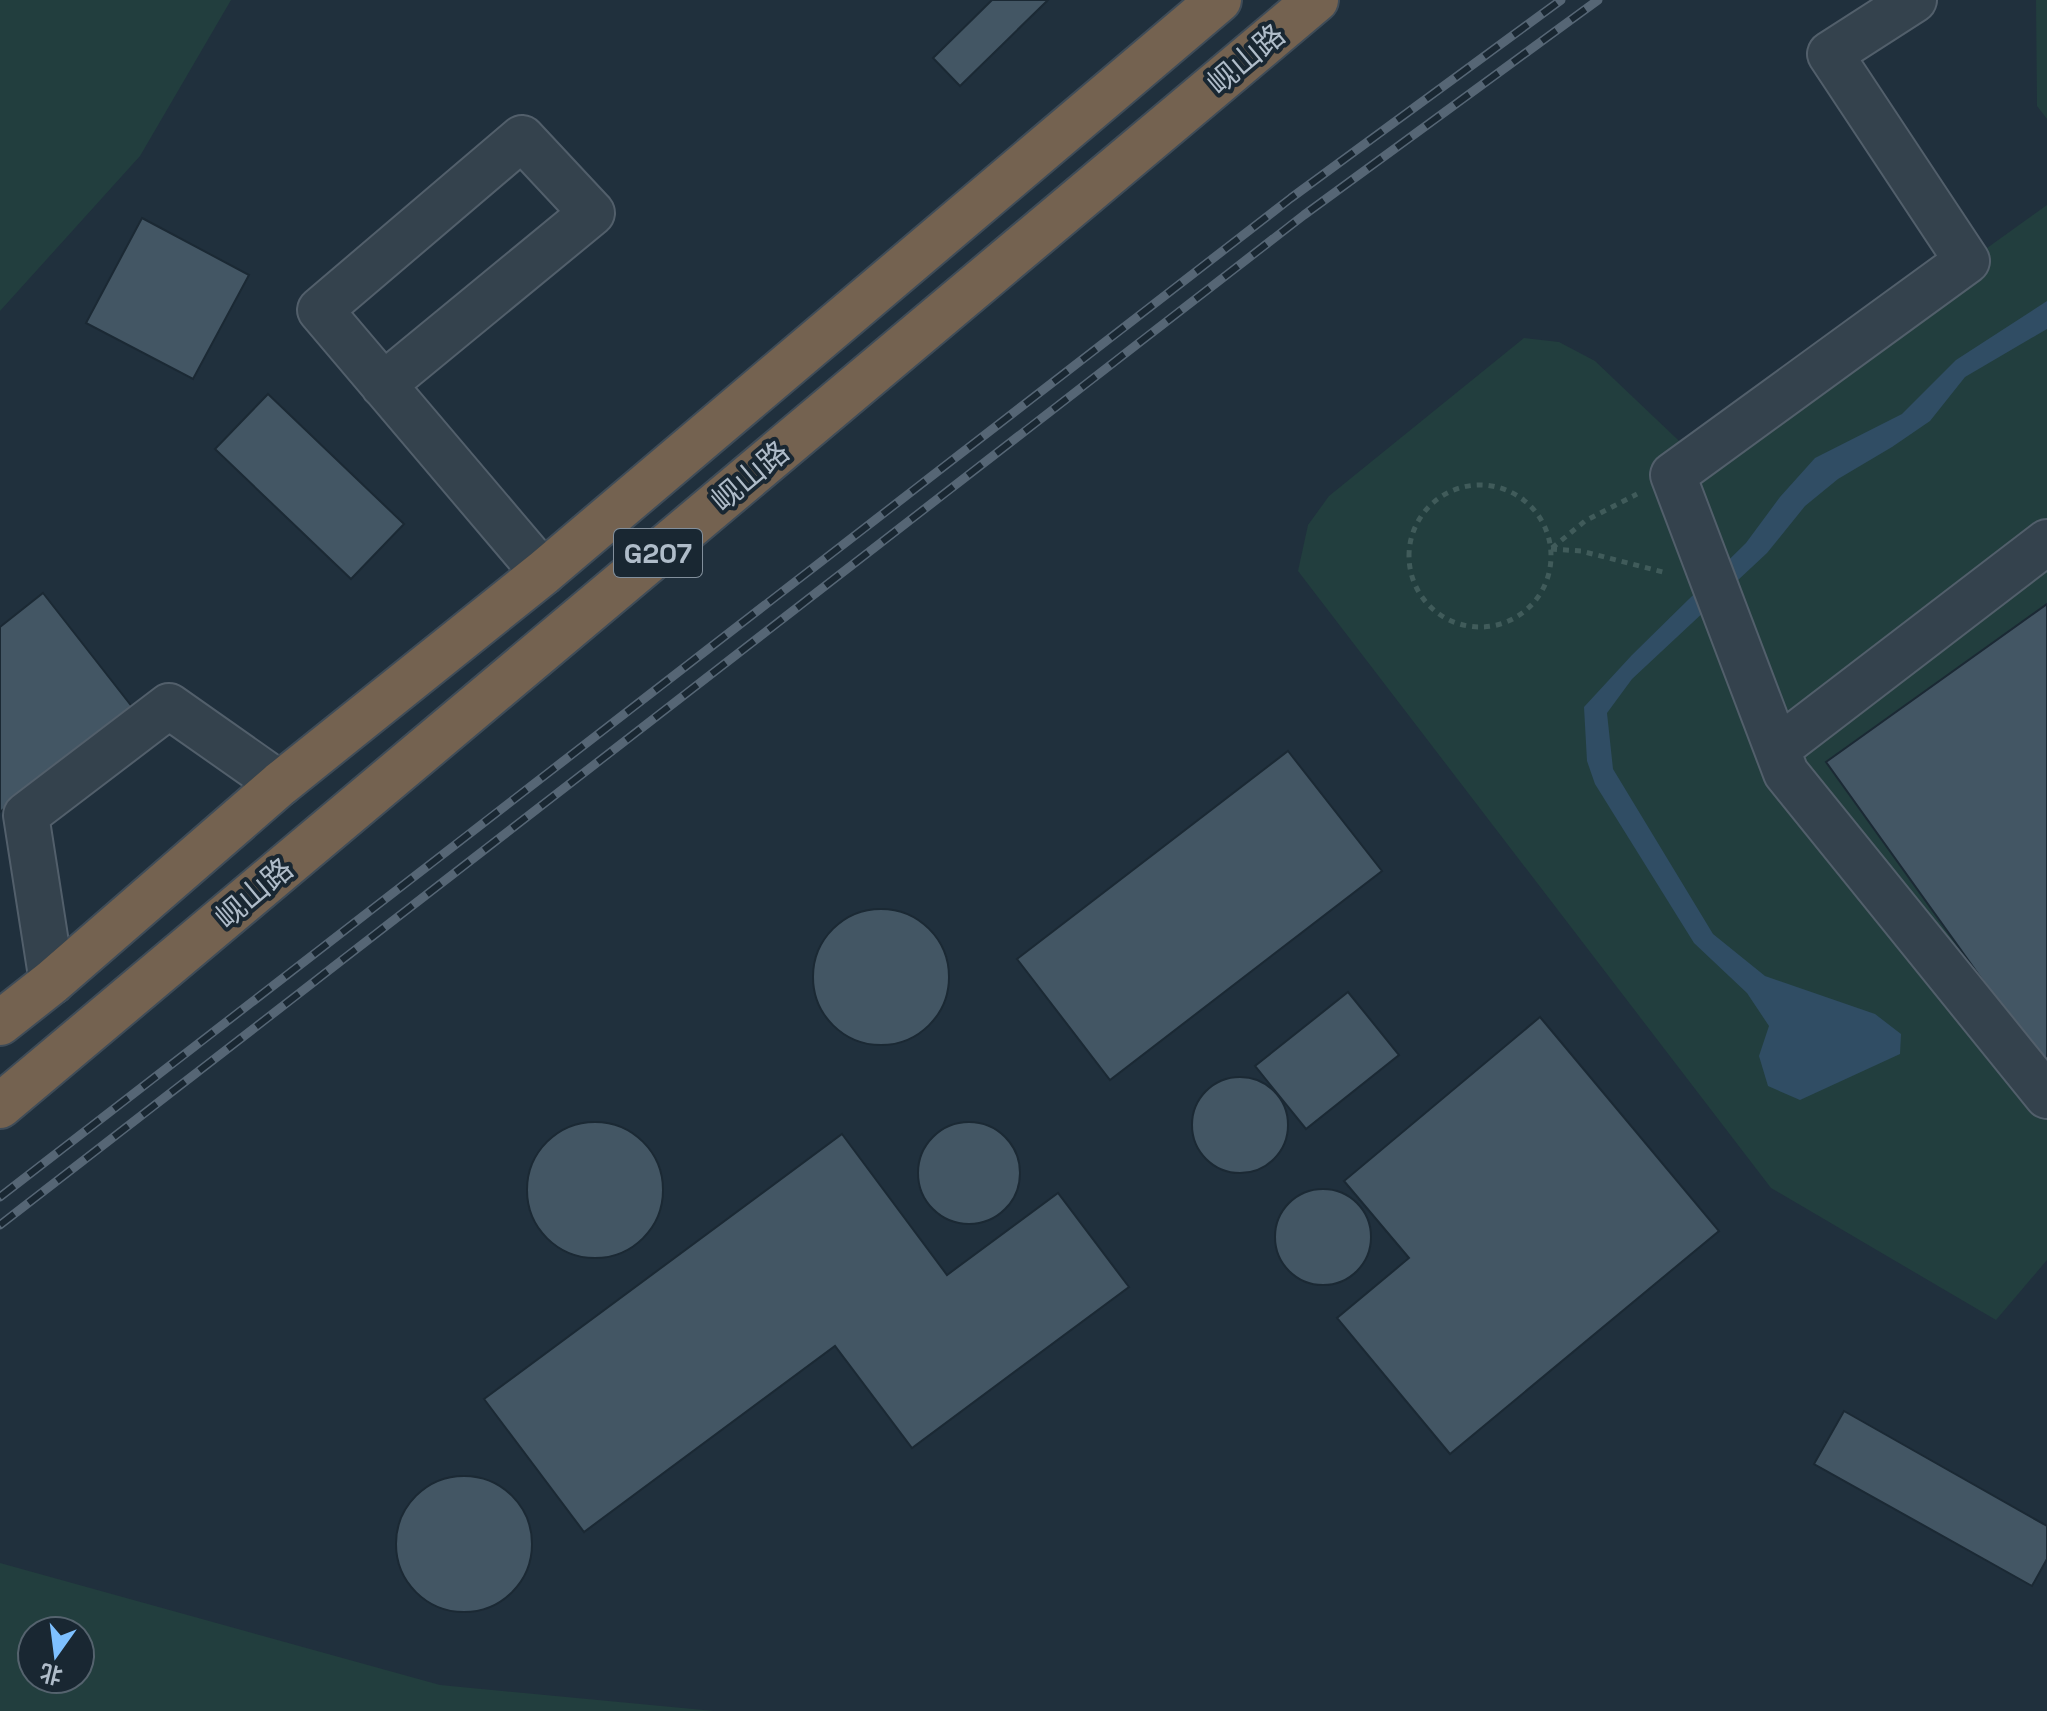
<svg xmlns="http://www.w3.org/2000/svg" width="2047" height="1711" viewBox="0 0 2047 1711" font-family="'Space Grotesk','Noto Sans SC',sans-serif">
<rect width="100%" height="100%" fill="#20303d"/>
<path fill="#223e3e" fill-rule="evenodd" d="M0 0H231L140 156 0 311Z
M2036 0H2047V119L2037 106Z
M2047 205V1260L1996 1320 1771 1188 1298 571 1308 525 1329 496 1524 338 1559 342 1595 361 1696 457Z
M0 1563 440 1685 714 1711H0ZM32 1631H80V1679H32Z"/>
<path fill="#304d64" d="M2047 301V329L1965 377 1930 421 1892 447 1838 479 1805 506 1767 553 1632 679 1607 713 1613 769 1713 934 1765 976 1875 1014 1901 1034 1900 1054 1800 1100 1768 1086 1759 1056 1769 1026 1747 993 1694 943 1595 784 1587 761 1584 707 1632 655 1746 543 1780 497 1815 458 1902 414 1956 360Z"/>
<path fill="#435664" stroke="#1b2934" stroke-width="2" d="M992 0H1048L960 86 933 58Z
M142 218 249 275 193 379 86 323Z
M268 394 404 524 351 579 215 449Z
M43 593 133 708 0 812V627Z
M2047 604V1070L1826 762Z
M1288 751 1382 871 1110 1080 1017 959Z
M813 977a68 68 0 1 1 136 0a68 68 0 1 1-136 0Z
M1348 992 1399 1055 1306 1129 1255 1066Z
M1540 1017 1719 1231 1450 1454 1337 1318 1409 1258 1344 1181Z
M1192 1125a48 48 0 1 1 96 0a48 48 0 1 1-96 0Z
M918 1173a51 51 0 1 1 102 0a51 51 0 1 1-102 0Z
M527 1190a68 68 0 1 1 136 0a68 68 0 1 1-136 0Z
M842 1134 947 1275 1058 1193 1129 1287 912 1448 835 1346 584 1532 484 1399Z
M1275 1237a48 48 0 1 1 96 0a48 48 0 1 1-96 0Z
M1844 1411 2047 1526V1559L2032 1586 1814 1464Z
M396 1544a68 68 0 1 1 136 0a68 68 0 1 1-136 0Z"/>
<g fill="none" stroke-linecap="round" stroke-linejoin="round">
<defs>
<path id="minor" d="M1914 0 1830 54 1967 261 1673 475 1786 773 2047 1096
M383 385 592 213 522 138 320 310 543 573
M1777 749 2047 542
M52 982 26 815 169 706 280 784"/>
<path id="highway" d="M0 1023 52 982 280 784 543 573 1219 0
M0 1106 1316 0"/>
</defs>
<use href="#minor" stroke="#525f6b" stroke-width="48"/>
<use href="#highway" stroke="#3f4c58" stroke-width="48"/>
<path stroke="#405b5a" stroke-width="5" stroke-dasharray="6 6" stroke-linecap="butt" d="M1409 556a71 71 0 1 1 142 0a71 71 0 1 1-142 0Z
M1552 548 1585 521 1637 494
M1551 549 1581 551 1663 572"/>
<use href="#minor" stroke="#34424d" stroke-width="44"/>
<use href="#highway" stroke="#746250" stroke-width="44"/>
<defs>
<path id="rail" d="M0 1197 1291 198 1561 0
M0 1225 1304 215 1598 0"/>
</defs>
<use href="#rail" stroke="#566675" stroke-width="9"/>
<use href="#rail" stroke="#192732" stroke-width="6" stroke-dasharray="18" stroke-linecap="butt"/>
</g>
<g text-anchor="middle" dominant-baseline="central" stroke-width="8" stroke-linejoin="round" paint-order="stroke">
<rect fill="#192732" stroke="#828f9c" stroke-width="2" x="614" y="529" width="88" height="48" rx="6"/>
<g font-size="28" font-weight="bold" fill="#afbcc9">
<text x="658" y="553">G207</text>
</g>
<g font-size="30" fill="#afbcc9" stroke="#192732">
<text transform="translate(1246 59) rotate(-40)">岘山路</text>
<text transform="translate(750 476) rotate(-40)">岘山路</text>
<text transform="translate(254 893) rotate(-40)">岘山路</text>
</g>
</g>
<g transform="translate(56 1655) rotate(194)"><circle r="38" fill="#192732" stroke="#55636e" stroke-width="2"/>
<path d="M0-6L14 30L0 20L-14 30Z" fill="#7ec0ff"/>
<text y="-12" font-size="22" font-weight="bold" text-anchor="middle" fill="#afbcc9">北</text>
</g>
</svg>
